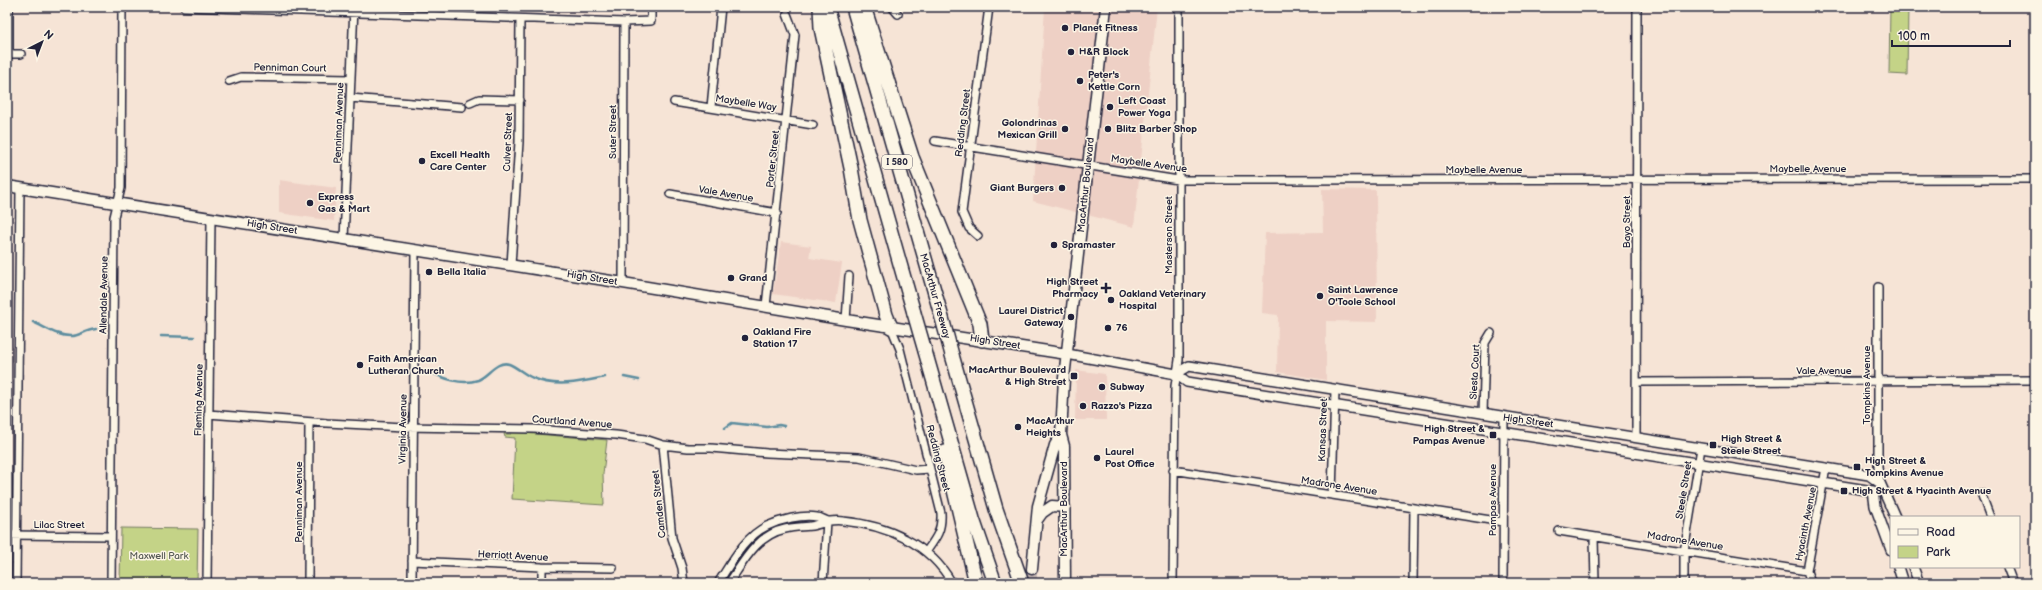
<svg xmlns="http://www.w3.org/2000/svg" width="2042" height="590" viewBox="0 0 2042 590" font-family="'Balsamiq Sans',sans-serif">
<rect width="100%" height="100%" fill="#f6e4d6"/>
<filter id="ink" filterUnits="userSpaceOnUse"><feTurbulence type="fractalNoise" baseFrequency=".025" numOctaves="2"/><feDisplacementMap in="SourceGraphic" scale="8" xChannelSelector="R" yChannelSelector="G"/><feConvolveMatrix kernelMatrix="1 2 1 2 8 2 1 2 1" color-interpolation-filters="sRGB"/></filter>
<g filter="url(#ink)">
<path fill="#eed0c5" d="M1045 7H1157L1134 227 1033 201Z
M279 180 336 188 334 221 279 213Z
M1322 189 1376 190 1377 322 1326 321V380L1277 372 1278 315 1262 313 1265 233 1323 232Z
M781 242 811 246 809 258 842 263 836 303 773 294Z
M1076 370 1105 374 1106 420H1075Z"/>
<path fill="#c4d387" stroke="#737a61" d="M1890 7H1908L1907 75 1889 74Z
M512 432 607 440 603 474 604 505 512 499 515 438 505 437 504 434H511Z
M121 528 198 529 197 583H120Z"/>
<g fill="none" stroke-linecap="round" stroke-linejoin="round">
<path stroke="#5d8d9f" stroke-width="2.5" d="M33 322C45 327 58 337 72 336 79 336 86 330 96 329
M161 336 194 337
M428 371C443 378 461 386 478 380 488 376 497 360 509 364 517 367 525 375 533 378 556 388 581 382 605 377
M624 377 639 380
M725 428 732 423 767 427 779 425 784 426"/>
<path stroke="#ccbdb7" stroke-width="10" stroke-dasharray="10 5" stroke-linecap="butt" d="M1032 583V569"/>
<defs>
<path id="minor" d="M9 7V54H21
M184 7 624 22 651 21V7
M892 7 898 14
M229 81 241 77 351 79
M350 98 462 107
M674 102 813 125
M470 103 479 99 520 100
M711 107 721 7
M935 141 1178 180 2035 179
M670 194 777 213
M978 236 969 228 962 212 989 7
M344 239 354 7
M511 265 519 142 520 19
M623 283 624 22
M1878 287V467L1880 483
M766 306 795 35 787 14
M846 320 849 276
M891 327 900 349 941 513C942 531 936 538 926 552
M1638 382 2035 380
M208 414 327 423 404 427 534 429 616 435 645 439 663 445 688 448H711L767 453 859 457 916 470 930 469
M1483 414 1485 343 1491 333
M1636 437 1637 7
M663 445 672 538 682 568 684 583
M1173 470 1503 522
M1981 493 1990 517
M1332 495 1335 390
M1559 531 1807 571
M7 535 111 536
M1594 537 1595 583
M412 561 542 567 613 568
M2007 567 2013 583
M16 583 20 188
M111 583 114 217 121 188 122 7
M207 583 211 218
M308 583 309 422
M412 583 415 251
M542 583V567
M718 583C731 563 744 537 767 526 780 520 802 514 817 517 821 517 824 520 828 521 833 521 838 520 843 521 887 525 930 544 952 583
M729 583C744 561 757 535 785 529 802 525 811 529 827 521
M823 583 827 521
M1173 583 1175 386 1179 360V7
M1413 583 1414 508
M1503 583 1504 417
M1684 583V552L1701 448
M1811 583 1807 571 1826 468"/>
<path id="tertiary" d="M1067 354 1176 374 1187 382 1873 491
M1176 374 1189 366 1869 475 1880 483 1895 517
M1873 491 1875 506 1891 550
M1898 567 1903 583
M1913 567 1919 583"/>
<path id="secondary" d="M7 186 611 281 846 320 1067 354
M1037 520 1042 513 1052 506 1065 507
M1032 569 1038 506 1055 445 1061 435
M1065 583 1064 446 1061 435 1064 378 1106 7"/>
<path id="motorway" d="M820 7 821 28 851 168 860 220 886 315 891 327
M827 7 914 313
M853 7 942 318
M864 7 912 157 980 324 982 340
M925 351 973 519 995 583
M952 355 996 509 1022 583
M945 452 976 583"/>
</defs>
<use href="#minor" stroke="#22223b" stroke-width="10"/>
<use href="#tertiary" stroke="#22223b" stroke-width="12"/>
<use href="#secondary" stroke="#22223b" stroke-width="13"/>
<use href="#motorway" stroke="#22223b" stroke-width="16"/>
<use href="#minor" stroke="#fcf5e5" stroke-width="7"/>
<use href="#tertiary" stroke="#fcf5e5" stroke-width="9"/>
<use href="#secondary" stroke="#fcf5e5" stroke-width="10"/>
<use href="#motorway" stroke="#fcf5e5" stroke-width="13"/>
<defs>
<path id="motorway-bridge" d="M914 313 925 351
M942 318 952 355"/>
</defs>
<use href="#motorway-bridge" stroke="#22223b" stroke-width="16" stroke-linecap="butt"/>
<use href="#motorway-bridge" stroke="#fcf5e5" stroke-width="13"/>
</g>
</g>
<g fill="#22223b" stroke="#fcf5e5" stroke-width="1.5">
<circle cx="1065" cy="28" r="4"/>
<circle cx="1071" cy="52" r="4"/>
<circle cx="1080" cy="81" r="4"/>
<circle cx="1110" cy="107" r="4"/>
<circle cx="1065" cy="129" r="4"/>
<circle cx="1108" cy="129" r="4"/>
<circle cx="422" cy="161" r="4"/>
<circle cx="1062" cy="188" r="4"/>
<circle cx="310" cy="203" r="4"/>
<circle cx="1054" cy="245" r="4"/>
<circle cx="429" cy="272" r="4"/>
<circle cx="731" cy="278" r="4"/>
<path d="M1104 282h4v4h4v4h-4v4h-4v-4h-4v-4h4z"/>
<circle cx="1320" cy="296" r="4"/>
<circle cx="1111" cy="300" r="4"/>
<circle cx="1071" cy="317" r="4"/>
<circle cx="1108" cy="328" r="4"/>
<circle cx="745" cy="338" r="4"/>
<circle cx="360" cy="365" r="4"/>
<rect x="1070" y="372" width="8" height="8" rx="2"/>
<circle cx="1102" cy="387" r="4"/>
<circle cx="1083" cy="406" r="4"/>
<circle cx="1018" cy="427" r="4"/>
<rect x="1489" y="431" width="8" height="8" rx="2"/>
<rect x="1709" y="441" width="8" height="8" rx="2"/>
<circle cx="1097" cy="458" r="4"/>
<rect x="1853" y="463" width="8" height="8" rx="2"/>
<rect x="1840" y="487" width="8" height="8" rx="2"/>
</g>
<g text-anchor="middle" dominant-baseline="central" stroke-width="3" stroke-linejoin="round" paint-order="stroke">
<rect fill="#fcf5e5" stroke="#63616e" stroke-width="1" x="882" y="155" width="30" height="14" rx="3"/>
<g font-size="9" font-weight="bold" fill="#22223b">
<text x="897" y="162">I 580</text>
</g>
<g font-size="10" font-weight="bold" fill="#22223b" stroke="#fcf5e5" text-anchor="start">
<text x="1073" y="28">Planet Fitness</text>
<text x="1079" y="52">H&amp;R Block</text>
<text x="1088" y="75">Peter's<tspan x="1088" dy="12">Kettle Corn</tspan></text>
<text x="1118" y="101">Left Coast<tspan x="1118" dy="12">Power Yoga</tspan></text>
<text x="1057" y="123" text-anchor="end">Golondrinas<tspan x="1057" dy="12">Mexican Grill</tspan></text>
<text x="1116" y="129">Blitz Barber Shop</text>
<text x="430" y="155">Excell Health<tspan x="430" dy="12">Care Center</tspan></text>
<text x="1054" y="188" text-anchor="end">Giant Burgers</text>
<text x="318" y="197">Express<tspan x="318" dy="12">Gas &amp; Mart</tspan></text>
<text x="1062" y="245">Spramaster</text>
<text x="437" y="272">Bella Italia</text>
<text x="739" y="278">Grand</text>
<text x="1098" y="282" text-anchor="end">High Street<tspan x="1098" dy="12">Pharmacy</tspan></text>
<text x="1328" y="290">Saint Lawrence<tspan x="1328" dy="12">O'Toole School</tspan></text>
<text x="1119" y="294">Oakland Veterinary<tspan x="1119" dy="12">Hospital</tspan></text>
<text x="1063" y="311" text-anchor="end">Laurel District<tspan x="1063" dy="12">Gateway</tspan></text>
<text x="1116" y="328">76</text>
<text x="753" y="332">Oakland Fire<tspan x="753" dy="12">Station 17</tspan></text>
<text x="368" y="359">Faith American<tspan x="368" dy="12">Lutheran Church</tspan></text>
<text x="1066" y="370" text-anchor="end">MacArthur Boulevard<tspan x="1066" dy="12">&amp; High Street</tspan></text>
<text x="1110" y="387">Subway</text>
<text x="1091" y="406">Razzo's Pizza</text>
<text x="1026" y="421">MacArthur<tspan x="1026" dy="12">Heights</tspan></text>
<text x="1485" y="429" text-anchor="end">High Street &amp;<tspan x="1485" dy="12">Pampas Avenue</tspan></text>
<text x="1721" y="439">High Street &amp;<tspan x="1721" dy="12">Steele Street</tspan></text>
<text x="1105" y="452">Laurel<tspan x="1105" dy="12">Post Office</tspan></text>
<text x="1865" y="461">High Street &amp;<tspan x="1865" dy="12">Tompkins Avenue</tspan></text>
<text x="1852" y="491">High Street &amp; Hyacinth Avenue</text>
</g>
<g font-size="10" fill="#22223b" stroke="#fcf5e5">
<text transform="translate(290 68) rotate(1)">Penniman Court</text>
<text transform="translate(746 103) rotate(9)">Maybelle Way</text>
<text transform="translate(339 123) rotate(-88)">Penniman Avenue</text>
<text transform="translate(963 123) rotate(-83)">Redding Street</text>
<text transform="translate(613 132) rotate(-90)">Suter Street</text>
<text transform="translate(508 142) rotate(-88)">Culver Street</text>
<text transform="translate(773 159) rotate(-84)">Porter Street</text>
<text transform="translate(1149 164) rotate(8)">Maybelle Avenue</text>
<text x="1808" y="169">Maybelle Avenue</text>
<text x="1484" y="170">Maybelle Avenue</text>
<text transform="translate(1086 185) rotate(-84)">MacArthur Boulevard</text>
<text transform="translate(726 194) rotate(10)">Vale Avenue</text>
<text transform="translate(1627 222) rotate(-90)">Bayo Street</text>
<text transform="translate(272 227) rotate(9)">High Street</text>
<text transform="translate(1169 235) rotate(-90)">Masterson Street</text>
<text transform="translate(592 278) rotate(9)">High Street</text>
<text transform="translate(104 295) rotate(-89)">Allendale Avenue</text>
<text transform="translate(935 296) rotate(74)">MacArthur Freeway</text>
<text transform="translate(995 342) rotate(9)">High Street</text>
<text x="1824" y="371">Vale Avenue</text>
<text transform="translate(1475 372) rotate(-87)">Siesta Court</text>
<text transform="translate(1867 385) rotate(-90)">Tompkins Avenue</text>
<text transform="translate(199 400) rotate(-89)">Fleming Avenue</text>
<text transform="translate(1528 421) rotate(8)">High Street</text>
<text transform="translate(572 422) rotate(4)">Courtland Avenue</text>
<text transform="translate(403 429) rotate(-89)">Virginia Avenue</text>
<text transform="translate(1323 430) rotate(-88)">Kansas Street</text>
<text transform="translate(938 458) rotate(75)">Redding Street</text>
<text transform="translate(1339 486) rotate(9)">Madrone Avenue</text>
<text transform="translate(1684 490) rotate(-81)">Steele Street</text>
<text transform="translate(1493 500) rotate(-90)">Pampas Avenue</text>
<text transform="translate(299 502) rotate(-90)">Penniman Avenue</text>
<text transform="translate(659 504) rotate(-96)">Camden Street</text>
<text transform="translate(1064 509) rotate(-90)">MacArthur Boulevard</text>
<text transform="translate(1806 524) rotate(-79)">Hyacinth Avenue</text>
<text x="59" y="525">Lilac Street</text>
<text transform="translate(1685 541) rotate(9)">Madrone Avenue</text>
<text transform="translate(513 556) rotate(3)">Herriott Avenue</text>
</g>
<g font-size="10" fill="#535752" stroke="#fcf5e5">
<text x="159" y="556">Maxwell Park</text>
</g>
</g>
<rect width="2042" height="590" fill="none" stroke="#fcf5e5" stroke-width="24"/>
<rect x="12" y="12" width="2018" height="566" fill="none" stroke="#22223b" stroke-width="1.5" filter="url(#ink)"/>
<rect x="1890" y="516" width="130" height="52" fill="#fcf5e5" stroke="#a5a1a1"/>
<rect x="1898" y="529" width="20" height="6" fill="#fcf5e5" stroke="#a5a1a1"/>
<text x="1926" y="536" font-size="12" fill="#22223b">Road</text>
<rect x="1898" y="546" width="20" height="12" fill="#c4d387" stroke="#a5a1a1"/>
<text x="1926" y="556" font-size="12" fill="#22223b">Park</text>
<g transform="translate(42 42) rotate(42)" stroke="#fcf5e5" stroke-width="3" paint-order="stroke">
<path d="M0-3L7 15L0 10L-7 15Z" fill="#22223b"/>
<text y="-6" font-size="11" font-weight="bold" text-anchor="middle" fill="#22223b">N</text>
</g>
<path d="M1892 40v6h118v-6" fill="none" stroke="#22223b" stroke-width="2"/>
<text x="1898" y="40" font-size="12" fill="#22223b" stroke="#fcf5e5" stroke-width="3" paint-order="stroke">100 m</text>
</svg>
